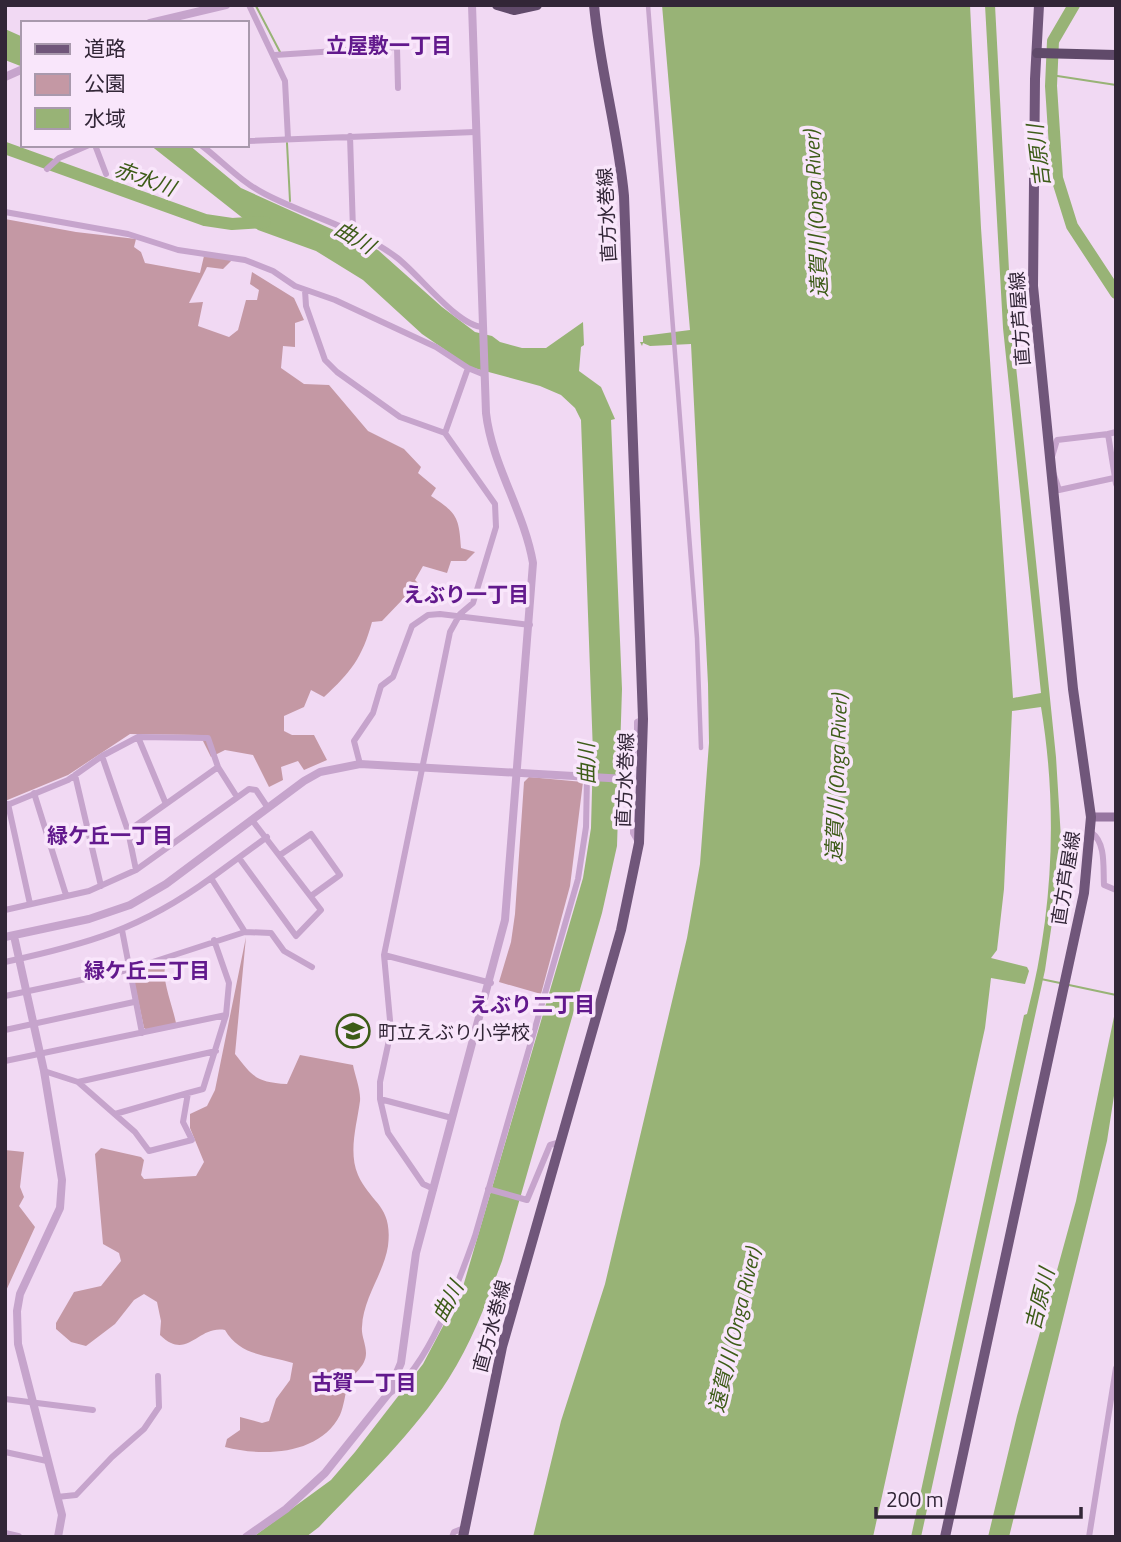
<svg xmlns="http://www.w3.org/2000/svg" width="1121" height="1542" viewBox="0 0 1121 1542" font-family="'Titillium Web','Noto Sans JP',sans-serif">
<rect width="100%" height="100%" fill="#f1d9f3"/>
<path fill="#c498a4" d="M5 219 76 232 136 239 134 247 141 252 145 263 200 273 204 256 232 260 223 269 207 267 189 303 203 302 198 326 229 337 238 330 246 300H257L259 290 250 284 252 272 294 298 304 320 295 323V347L283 346 281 368 304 384 329 385 368 431 404 449 421 467 418 473 436 488 431 496C457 513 459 517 461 548L475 552 466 561H451L447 573 423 566 415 580 421 586 418 600 405 597 382 621 372 622C362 658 351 672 324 697L311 690 304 707 284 716V731L292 735H314L327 760 304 770 298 761 281 767 283 780 269 787 253 755 225 750 211 757 200 735 130 734 68 775 5 801Z
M529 777 583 782 570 886 541 994 499 982 511 942 515 914 524 782Z
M246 937 235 1054C253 1077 256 1082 287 1084L300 1055 353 1065C355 1076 361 1090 360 1101 357 1124 348 1152 358 1175 371 1204 393 1205 388 1246 384 1273 363 1298 362 1327 361 1335 366 1344 366 1353 366 1367 353 1373 348 1384 345 1394 344 1406 340 1415 320 1455 263 1457 225 1447L227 1439 240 1430V1417L262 1423 269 1421 276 1399 290 1380 293 1363C267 1355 240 1356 225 1330 197 1325 188 1362 160 1335L161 1321 157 1302 144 1294 134 1300 115 1324 86 1346 71 1342 56 1329V1323L74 1292 101 1286 121 1261 119 1253 103 1244 95 1154 101 1148 141 1157 144 1160 141 1175 144 1179 196 1176 204 1162 190 1128V1114L207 1106 215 1090Z
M169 960 170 967 165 968C162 980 173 1008 176 1023L147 1030 144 1028 133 976 135 970Z
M5 1150 24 1152 20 1187 24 1197 19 1206 35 1227 5 1293Z"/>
<path fill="#98b376" d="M662 5H970L981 228 1013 698 1041 693 1003 328 985 5H995L1012 327 1056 757 1062 855 1045 970 921 1537H911L1024 1015 1027 1014C1053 915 1058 809 1041 707L1012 711 1004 889 997 950 991 958 1027 967 1029 971 1025 984 991 978 985 1028 873 1537H533L561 1421 605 1284 687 938 700 864 709 743 708 684 691 344 650 346 643 343 642 346 640 342H643V336L690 330Z
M5 29 23 37V67L5 60Z
M150 145H189L241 188 378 250 442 307 475 332 492 336 500 342 522 348H546L583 322 584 345 581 347 579 371 601 387 615 419 611 420 622 689 617 846 602 913 502 1261C487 1301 472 1342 449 1378 414 1433 364 1480 319 1527L306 1537H253L331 1480 355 1452 423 1364 462 1290 583 878 591 828 593 753 581 420 575 408 561 395 540 386 470 367 422 334 363 280 316 251 258 230Z
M1116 1007V1083L1107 1141 1009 1537H988L1017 1416 1076 1201Z"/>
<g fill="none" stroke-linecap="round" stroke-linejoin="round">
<path stroke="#98b376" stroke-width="2" d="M256 6 280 52
M1051 75 1116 85
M287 143 290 201
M1041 979 1060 983
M1069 985 1116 995"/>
<path stroke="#98b376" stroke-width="12" d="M1074 5 1053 41 1051 86 1057 178 1072 226 1116 293
M5 148 205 220 232 224 265 222"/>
<path stroke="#c6a4cc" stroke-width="4.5" d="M648 5 697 638 701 748"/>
<path stroke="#c6a4cc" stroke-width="6" d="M249 5 285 81 288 139
M275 55 397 47 398 88
M350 136 353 230
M247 141 475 132
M95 145 106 174
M201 145C222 161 241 182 265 194 309 217 356 227 396 257 418 273 457 326 483 327
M47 169 59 158 89 145
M5 212 128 234 178 250 245 260 273 271 295 286 335 300 436 347 468 368 485 375
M305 290 306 306 325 360 337 372 400 417 445 433 495 504 496 527 473 603 460 614 450 632 384 955 391 1031 380 1082V1099L388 1133 423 1184 434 1189
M1116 432 1108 434 1116 484
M445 433 468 368
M1052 457 1057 440 1108 434
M1053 472 1059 490 1114 478
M138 737 166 804
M102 756 128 831 136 870
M360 764 354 741 373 713 381 686 393 677 412 626 428 615 440 614 530 625
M218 767 237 797
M75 775 101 886
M34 793 66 895
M8 804 30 904
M5 806 68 780 102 756 138 737 208 738 218 767 128 831
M1092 833C1106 843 1103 868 1104 885L1116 890
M637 840 633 833V813L626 779 637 739V722L643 719
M280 855 311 834 340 875 311 896
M239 858 296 936 321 910 252 820
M211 878 267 837
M5 910 89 891 136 870 249 789 256 790 268 808
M122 930 142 1033
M384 955 491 983
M5 962C88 944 141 929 211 878L245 932
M5 996 128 970 245 932 271 933 284 951 312 967
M5 1030 134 1002
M5 1061 226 1015
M44 1071 78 1082 135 1132 149 1151 192 1140 183 1122 188 1093 203 1089 226 1015 229 983 214 940
M78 1082 216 1051
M380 1099 452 1118
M115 1114 188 1093
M488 1189 527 1200 550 1145 561 1142
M389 1394C429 1367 459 1281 475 1236L578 879 586 827 587 777
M5 1399 93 1410
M5 1452 47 1461
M57 1497 76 1495 112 1457 144 1429 159 1407 158 1376
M452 1537 454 1532 464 1528
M1089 1537 1116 1368"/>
<path stroke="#c6a4cc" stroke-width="8" d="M150 23 226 5
M5 77 23 69
M14 936 44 1071 62 1180 60 1208 20 1294 17 1311 18 1344 62 1515 58 1537
M5 937 89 919 130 905 166 884 304 781 320 772 360 764 626 779
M5 1534 18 1537
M246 1537 286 1509 325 1473 388 1394 401 1363 416 1253 505 920 533 563C524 511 492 465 486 413L472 5"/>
<path stroke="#9675a0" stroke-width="9" d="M1091 817H1116"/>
<path stroke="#70567a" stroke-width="10" d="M463 1537 502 1347 621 930 639 843 643 719 624 196C618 131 600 70 594 5
M945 1537 1084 893 1091 817 1073 689 1033 286 1035 79 1039 5"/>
<path stroke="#604a6a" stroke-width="10" d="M497 5 514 10 537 5
M1037 53 1116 55"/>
</g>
<defs>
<symbol id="school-ring" viewBox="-11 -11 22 22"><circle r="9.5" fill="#f9e6fb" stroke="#3d5c18" stroke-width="1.5"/><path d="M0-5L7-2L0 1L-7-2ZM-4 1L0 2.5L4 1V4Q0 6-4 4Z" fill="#3d5c18"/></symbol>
</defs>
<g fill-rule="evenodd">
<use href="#school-ring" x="334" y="1012" width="38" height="38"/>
</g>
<g text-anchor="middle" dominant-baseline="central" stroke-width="7" stroke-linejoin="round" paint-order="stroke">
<g font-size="19" fill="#322637" stroke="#f9e6fb">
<text transform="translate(606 215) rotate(-93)">直方水巻線</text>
<text transform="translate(1019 319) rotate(-94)">直方芦屋線</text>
<text transform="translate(624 780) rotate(-88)">直方水巻線</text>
<text transform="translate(1065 878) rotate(-81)">直方芦屋線</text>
<text transform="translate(491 1326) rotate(-75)">直方水巻線</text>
</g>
<g font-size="19" fill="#322637" stroke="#f9e6fb" text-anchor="start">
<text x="378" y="1031">町立えぶり小学校</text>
</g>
<g font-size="21" font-weight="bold" fill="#62198d" stroke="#f9e6fb">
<text x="389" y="45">立屋敷一丁目</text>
<text x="466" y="594">えぶり一丁目</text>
<text x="110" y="835">緑ケ丘一丁目</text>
<text x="147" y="970">緑ケ丘二丁目</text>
<text x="532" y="1004">えぶり二丁目</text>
<text x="364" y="1382">古賀一丁目</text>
</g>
<g font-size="21" font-style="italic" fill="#3d5c18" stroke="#f9e6fb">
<text transform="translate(1038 156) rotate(-97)">吉原川</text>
<text transform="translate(145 178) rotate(20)">赤水川</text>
<text transform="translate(815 214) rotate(-93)">遠賀川 (Onga River)</text>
<text transform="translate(355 237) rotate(31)">曲川</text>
<text transform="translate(586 764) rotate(-91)">曲川</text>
<text transform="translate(836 778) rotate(-88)">遠賀川 (Onga River)</text>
<text transform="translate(1039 1299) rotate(-76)">吉原川</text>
<text transform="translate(447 1301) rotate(-62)">曲川</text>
<text transform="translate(734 1330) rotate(-77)">遠賀川 (Onga River)</text>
</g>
</g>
<rect width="1121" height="1542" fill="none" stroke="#322637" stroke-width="14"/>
<rect x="21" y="21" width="228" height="126" fill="#f9e6fb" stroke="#a999ad" stroke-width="2"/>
<rect x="35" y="44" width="35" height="10" fill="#70567a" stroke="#a999ad" stroke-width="2"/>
<text x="84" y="56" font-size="21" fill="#322637">道路</text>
<rect x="35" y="74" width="35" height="21" fill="#c498a4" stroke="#a999ad" stroke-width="2"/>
<text x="84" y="91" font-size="21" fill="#322637">公園</text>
<rect x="35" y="108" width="35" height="21" fill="#98b376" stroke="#a999ad" stroke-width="2"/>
<text x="84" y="126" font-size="21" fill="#322637">水域</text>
<path d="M876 1507v10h205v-10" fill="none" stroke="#322637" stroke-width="3.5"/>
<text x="886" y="1507" font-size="21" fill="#322637" stroke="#f9e6fb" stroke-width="5" paint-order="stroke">200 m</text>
</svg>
